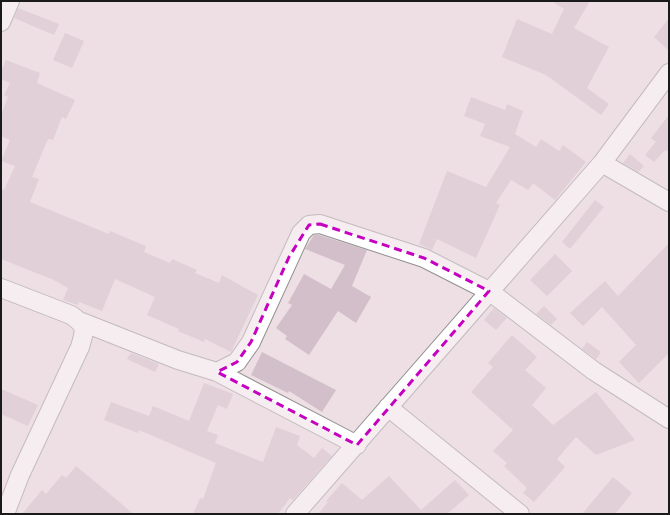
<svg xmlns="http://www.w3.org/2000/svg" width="670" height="515" viewBox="0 0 670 515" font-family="Poppins,sans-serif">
<rect width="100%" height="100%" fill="#eddfe3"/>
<path fill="#d3bfca" d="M552 1H590L574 28 609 47 587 88 609 104 601 115 546 75 502 57 517 19 552 34 564 9Z
M18 8 59 24 54 35 14 18Z
M669 18V51L654 37Z
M65 33 84 41 72 68 53 60Z
M6 60 40 73 37 83 75 100 66 119 62 117 53 140 48 139 32 177 39 179 30 202 109 234 110 231 146 246 144 252 170 263 172 259 197 270 195 273 219 283 222 275 258 295 231 352 205 339 204 342 178 331 179 329 147 315 155 297 115 279 102 311 79 302 78 305 63 300 68 288 54 280 1 259V189L4 190 15 166 1 161 10 140 1 136V115L8 97 4 95 10 83 1 79V71Z
M471 97 505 110 507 104 523 111 515 134 536 147 541 139 559 151 563 145 586 162 555 200 533 183 528 190 511 180 496 203 500 205 476 258 437 239 432 250 419 244 447 171 486 187 510 147 480 136 485 124 464 116Z
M669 115V153L666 150 663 152 654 162 645 155 656 142 651 138Z
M630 154 644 166 638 172 623 163Z
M595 200 604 207 570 249 562 242Z
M314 235H319L367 250 352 286 371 297 356 323 338 311 309 355 285 339 287 336 276 328 292 305 288 303 304 274 331 289 345 265 305 249Z
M669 243V353L639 383 619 362 636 345 602 307 583 326 570 313 605 281 618 296Z
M555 254 572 271 547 296 530 280Z
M544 306 557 319 551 325 536 314Z
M494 308 507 318 496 330 484 320Z
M512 335 537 357 525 370 546 388 532 405 553 425 596 392 635 440 596 455 576 437 557 459 565 467 534 502 523 493 527 488 504 466 507 463 493 451 513 430 471 392 493 367 488 363Z
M587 342 601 352 596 359 582 349Z
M262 352 336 390 322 412 289 391 288 393 251 375Z
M131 353 159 364 155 372 127 359Z
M204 383 233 394 227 409 218 405 207 431 218 435 215 443 263 462 276 427 300 436 297 445 314 458 322 448 332 456 293 500 290 498 278 514H193L200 498 203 499 216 463 139 430 138 433 104 420 111 402 149 416 153 406 189 421Z
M1 389 38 405 28 426 1 414Z
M76 466 117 500 133 514H22L42 490 46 494 62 475 66 478Z
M389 476 421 510 455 480 469 495 447 514H318L328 502 326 501 342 483 362 500Z
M613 477 632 493 615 514H582Z"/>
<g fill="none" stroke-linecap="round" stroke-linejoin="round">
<defs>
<path id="minor" d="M1 22 10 1
M602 163 669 202
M1 288 71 315C87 326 85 330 80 347L20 475 5 514
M82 322 178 360 217 372 237 362 251 342 301 233 309 225 320 224 424 258 489 291 594 371 669 419
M217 372 357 445
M388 407 520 514
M295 514 602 163 669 73"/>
</defs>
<use href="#minor" stroke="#919191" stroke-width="20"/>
<use href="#minor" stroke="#fff" stroke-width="18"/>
</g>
<path d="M0 0H670V515H0ZM320 224 424 258 489 291 357 445 217 372 237 362 251 342 289 257 309 225Z" fill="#eddfe3" fill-opacity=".55" fill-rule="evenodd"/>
<path fill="none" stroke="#c500c0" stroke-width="3" stroke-dasharray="8 5" stroke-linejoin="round" d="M320 224 424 258 489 291 357 445 217 372 237 362 251 342 289 257 309 225Z"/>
<rect width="670" height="515" fill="none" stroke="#1a1a1a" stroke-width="4"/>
</svg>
